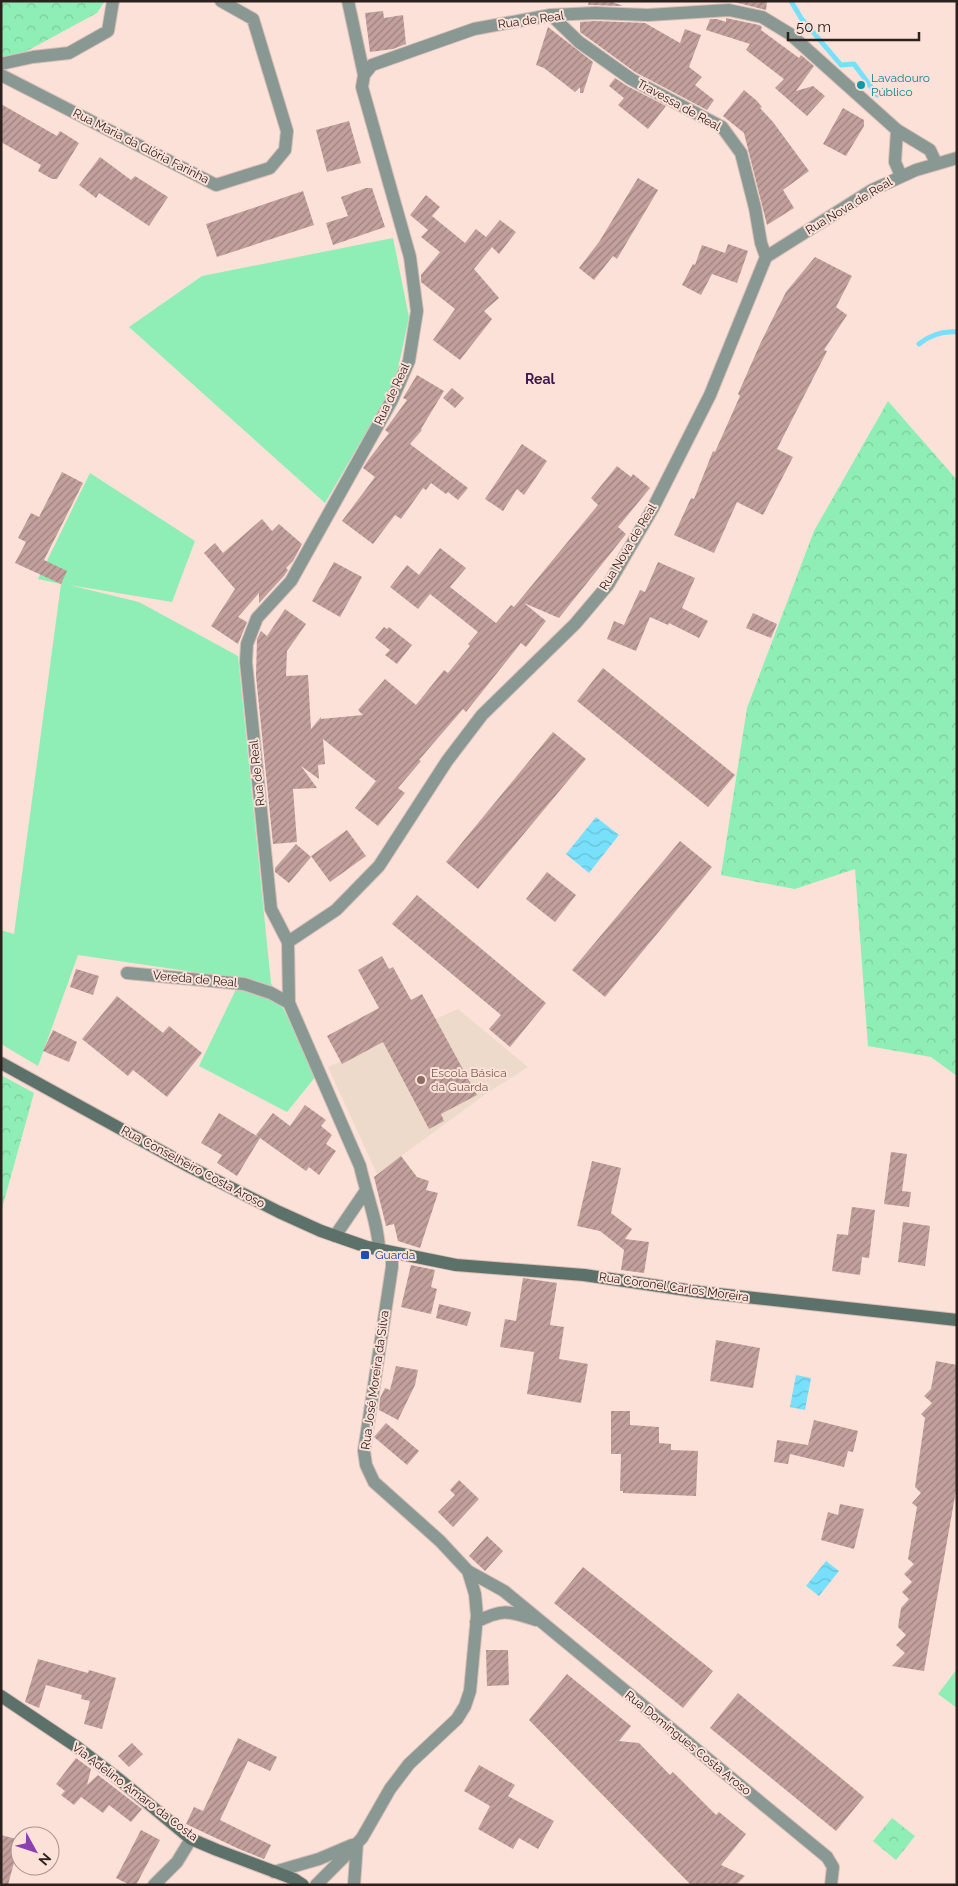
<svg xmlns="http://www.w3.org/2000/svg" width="958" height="1886" viewBox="0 0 958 1886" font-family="Raleway,sans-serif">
<defs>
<pattern id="forest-crowns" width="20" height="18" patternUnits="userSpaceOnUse" patternTransform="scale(1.25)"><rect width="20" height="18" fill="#8feeb5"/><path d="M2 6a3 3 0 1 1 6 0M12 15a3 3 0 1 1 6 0" fill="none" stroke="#7ccc9b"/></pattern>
<pattern id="water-waves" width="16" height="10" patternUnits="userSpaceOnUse" patternTransform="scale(1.25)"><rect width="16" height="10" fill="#78e0fb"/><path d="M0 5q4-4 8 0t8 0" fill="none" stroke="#68c0d7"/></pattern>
<pattern id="building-hatch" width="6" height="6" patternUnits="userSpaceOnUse" patternTransform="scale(1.25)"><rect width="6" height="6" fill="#c2a09c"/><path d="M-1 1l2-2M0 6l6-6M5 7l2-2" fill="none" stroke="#9e827f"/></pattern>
</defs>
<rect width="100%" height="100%" fill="#fce1d8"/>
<path fill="#eedacb" d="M458 1009 528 1067 487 1093 377 1174 328 1067Z"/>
<path fill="#8feeb5" d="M393 238 409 317 395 383 325 503 129 327 202 276Z
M90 473 195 541 172 602 69 585 139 602 238 656 271 983 316 1076 287 1112 199 1066 241 979 78 955 38 1066 1 1044V930L14 934 61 584 38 579Z
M957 1669V1708L938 1694Z"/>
<path fill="url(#forest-crowns)" d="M1 1H105L97 13 1 65Z
M888 401 957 480V1076L931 1057 868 1046 855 869 795 889 721 875 747 708 814 531Z
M1 1075 34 1093 1 1212Z
M892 1818 915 1836 896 1860 873 1841Z"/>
<path fill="url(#water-waves)" d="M596 817 619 835 589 873 566 854Z
M796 1375 811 1378 805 1410 790 1407Z
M826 1561 839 1571 819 1596 806 1586Z"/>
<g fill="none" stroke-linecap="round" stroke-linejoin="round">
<path stroke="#78e0fb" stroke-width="5" d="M791 1 801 18 841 65 854 64 877 95
M919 344C930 335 942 331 957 332"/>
</g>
<path fill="url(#building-hatch)" d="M589 1H610L623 6 588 5Z
M730 1H767L766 10Z
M383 11 384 18 403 15 406 44 393 49 370 52 365 13Z
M726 18 759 25 762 27 761 30 799 58 801 55 814 66 796 91 813 86 825 96 807 116 775 88 784 79 746 50 750 44 706 30 710 19H717L726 22Z
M595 21 645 23 680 43 685 29 701 35 689 67 702 77 695 85 714 100 707 110 635 72 580 32V22Z
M548 27 593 62 583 93H580V87L575 92 544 68 536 65Z
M615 78 627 86 666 106 648 129 618 105 624 98 609 86Z
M744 90 757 101 762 107 760 108 773 122 809 171 783 190 794 208 767 225 744 133 723 116Z
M1 104 57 136 60 131 79 143 57 179H52L38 171 41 165 1 142Z
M843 108 864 120V126L846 156 823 144Z
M349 121 361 163 327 172 316 130Z
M100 157 131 180 135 176 168 197 149 226 99 193 96 198 79 185Z
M638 178 658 190 617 259 613 256 594 280 579 268 599 242Z
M366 188H372L385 227 333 245 326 223 348 216 341 197Z
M303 191 314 225 217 257 206 224Z
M426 195 440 207 432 216 465 243 476 229 486 237 500 220 516 232 499 254 492 247 474 269 499 298 484 311 492 319 460 360 433 340 455 309 421 282V275L440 252 421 237 428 230 410 215Z
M728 244 748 251 737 283 712 274 701 295 682 285 693 264 695 265 702 245 725 253Z
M815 257 852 276 836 307 847 315 824 350 827 351 777 449 793 457 763 515 737 502 714 553 674 535 691 498 694 499 713 451 715 452 740 396 738 394 761 342 786 292Z
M417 375 444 391 421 429 422 430 410 444 468 488 458 500 448 492 446 494 431 483 426 490 423 488 401 519 395 515 373 544 342 521 375 477 363 468 369 459 389 433 385 430 407 400 403 398Z
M452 388 464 398 455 408 443 398Z
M522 444 547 461 524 495 517 489 503 511 485 499Z
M617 466 631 477 633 474 650 488 618 527 626 534 559 618 524 603 546 621 526 647 521 643 466 712 463 709 419 760 421 761 398 788 405 793 378 826 355 808 376 781 323 739 325 764 318 765 319 779 301 766 317 788 293 789 297 842 273 844 256 676 257 639 261 631 267 636 285 609 306 624 287 651 286 676 308 675 311 729 321 717V719L363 715 358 710 385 679 416 705 444 670 448 673 470 646 468 644 478 632 430 594 418 609 390 587 407 565 419 575 440 548 466 568 450 587 496 623 511 605 514 607 598 505 591 498Z
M62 472 83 483 44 560 67 571 61 584 15 563 26 542 18 538 31 513 39 517Z
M262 519 272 531 279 524 302 544 293 561 286 568 288 570 284 576 259 603V593L238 617 247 622 238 644 211 626 235 589 204 553 215 543 223 553Z
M334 562 362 577 340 617 312 601Z
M658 562 695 578 682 608 708 621 699 638 669 623 668 625 650 617 636 651 607 639 614 621 624 625 640 590 645 592Z
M753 613 777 624 771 638 746 628Z
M384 627 387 629 389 627 412 645 397 664 385 655 390 650 375 638Z
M603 668 735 775 708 807 577 701Z
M553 732 586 759 478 889 446 862Z
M347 830 366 856 330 882 311 856Z
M680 841 712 867 605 997 572 970Z
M296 844 311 857 289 883 275 872V868Z
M547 872 576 895 555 922 526 899Z
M417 895 546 1003 510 1047 489 1029 501 1015 392 924Z
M382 956 389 969 393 967 411 1000 422 994 477 1095 441 1114 444 1121 429 1129 383 1042 342 1064 327 1036 379 1008 358 970Z
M76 969 99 976 93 995 70 987Z
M117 996 163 1033 169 1026 202 1053 167 1097 133 1070 128 1076 82 1039Z
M53 1030 77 1042 69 1062 43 1051Z
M305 1105 326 1120 321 1126 332 1135 326 1144 336 1151 319 1175 309 1167 306 1171 260 1138 237 1176 217 1163 222 1155 201 1143 219 1113 260 1138 256 1135 273 1113 290 1126Z
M891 1152 907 1154 902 1191 911 1192 909 1207 884 1204Z
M401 1156 417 1177 429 1181 426 1190 438 1193 420 1248 398 1241 394 1224 386 1226 374 1177Z
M592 1161 621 1168 611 1213 632 1229 625 1239 649 1242 644 1273 621 1270 624 1250 600 1231 577 1226Z
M852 1207 875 1210 869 1258 862 1257 860 1275 832 1271 837 1234 848 1235Z
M903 1222 930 1226 925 1266 898 1262Z
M411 1265 435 1270 431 1287 437 1289 431 1314 401 1307Z
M523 1278 557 1283 550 1325 564 1327 559 1359 588 1364 581 1403 527 1394 534 1352 500 1347 505 1319 516 1321Z
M439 1304 471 1312 467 1326 436 1318Z
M716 1340 760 1348 753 1388 710 1381Z
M936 1361 957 1365V1485L924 1671 892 1666 905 1653 896 1645 906 1635 898 1627 901 1608 909 1599 902 1592 912 1582 904 1574 914 1564 908 1559 917 1507 912 1503 921 1493 915 1487 925 1418 921 1414 932 1403 924 1396 931 1389Z
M396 1366 418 1370 415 1385 398 1420 379 1410 380 1398 385 1388 390 1390Z
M611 1411H630V1425L659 1427V1443L671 1444V1450L698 1451 696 1496 623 1493V1491H620L621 1454H611Z
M814 1420 858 1431 853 1452 848 1451 844 1467 790 1454 788 1464 774 1462 777 1440 808 1445Z
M386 1423 419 1451 407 1465 374 1437Z
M459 1480 479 1499 453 1527 438 1512 455 1495 450 1490Z
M840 1504 864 1509 854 1549 821 1540 828 1512 838 1515Z
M487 1536 503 1551 485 1571 469 1556Z
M583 1567 713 1671 683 1708 554 1603Z
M486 1650H508L509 1685 487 1686Z
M38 1659 88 1673 89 1670 116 1678 102 1729 84 1724 90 1701 81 1699 82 1695 46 1685 39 1708 25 1702Z
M567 1674 631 1726 619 1741 639 1743 670 1775 673 1772 716 1815 719 1812 746 1834 721 1865 745 1876 736 1885H691L529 1720Z
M738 1693 864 1797 836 1831 710 1728Z
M238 1738 277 1757 270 1771 248 1761 220 1820 271 1845 264 1859 239 1849 186 1824 194 1807 203 1811Z
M132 1743 143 1754 129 1767 118 1756Z
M76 1758 91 1769 87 1785 98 1775 142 1809 131 1822 109 1805 103 1813 81 1797 74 1805 61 1795 65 1791 56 1784Z
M479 1765 515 1785 508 1796 554 1821 538 1849 519 1838 513 1849 478 1829 490 1806 464 1791Z
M141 1830 160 1840 136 1885H130L116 1878Z
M1 1835 20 1840 8 1885H1Z"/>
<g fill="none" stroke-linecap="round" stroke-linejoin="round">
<defs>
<path id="minor" d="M348 1 364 75
M551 15 579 42 631 79 722 127 741 153 755 208 761 243 766 257
M1 64 33 57 69 53 108 31 113 1
M1 75 216 185 270 168 285 150 287 131 253 19 221 1
M897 130 895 162 901 176
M288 942 336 910 379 866 447 761 482 715 575 624 608 585 653 508 710 395 766 257 872 190 916 170 957 158
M127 973 244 984 271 993 289 1003
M335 1236 365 1192
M379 1249C378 1223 366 1193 360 1166L289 1003 288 942 271 909 246 662 247 644 257 618 291 581 392 400 409 361 417 311 410 257 362 87 364 75 372 65 474 29 551 15 595 13 648 15 729 10 762 17 790 34 897 130 930 150 936 163
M468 1571 504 1591 827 1857 833 1867 831 1885
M476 1622C503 1608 508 1611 536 1620
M274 1872 319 1859 352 1845
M154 1885 177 1862 191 1839
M316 1885 348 1853 362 1838 390 1789 409 1764 457 1719 465 1706 470 1691 477 1616 475 1594 468 1571 440 1541 374 1482 366 1465 364 1451 392 1267V1253
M354 1885 357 1843"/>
<path id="secondary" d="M1 1063 190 1167 279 1212 321 1231 367 1247 456 1265 584 1275 700 1292 957 1320
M1 1696 77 1747 120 1780 191 1839 217 1850 294 1879 303 1885"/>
</defs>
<use href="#minor" stroke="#d7beb6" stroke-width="14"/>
<use href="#secondary" stroke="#d7beb6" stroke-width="14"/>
<use href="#minor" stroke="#899892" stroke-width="12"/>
<use href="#secondary" stroke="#5c7169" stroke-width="12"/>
</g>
<circle fill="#0f9aa8" stroke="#fce1d8" stroke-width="2" cx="861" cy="85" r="5"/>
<circle fill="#8d6e63" stroke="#fce1d8" stroke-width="2" cx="421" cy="1080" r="5"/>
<rect fill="#1a4fb4" stroke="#fce1d8" stroke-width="2" x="360" y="1250" width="10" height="10" rx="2.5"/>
<g text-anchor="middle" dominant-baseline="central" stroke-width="4" stroke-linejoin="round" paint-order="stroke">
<g font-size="12" fill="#2d211d" stroke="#fce1d8">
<text transform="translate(531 20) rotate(-8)">Rua de Real</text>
<text transform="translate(679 105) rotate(29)">Travessa de Real</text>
<text transform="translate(141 146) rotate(27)">Rua Maria da Glória Farinha</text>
<text transform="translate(849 206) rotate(-31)">Rua Nova de Real</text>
<text transform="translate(392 394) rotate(-65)">Rua de Real</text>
<text transform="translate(628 547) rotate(-59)">Rua Nova de Real</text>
<text transform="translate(257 773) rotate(-96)">Rua de Real</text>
<text transform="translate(195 979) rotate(5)">Vereda de Real</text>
<text transform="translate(193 1167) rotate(28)">Rua Conselheiro Costa Aroso</text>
<text transform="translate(674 1287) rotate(8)">Rua Coronel Carlos Moreira</text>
<text transform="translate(375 1380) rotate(-82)">Rua José Moreira da Silva</text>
<text transform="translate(688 1743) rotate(39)">Rua Domingues Costa Aroso</text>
<text transform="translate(135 1792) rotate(37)">Via Adelino Amaro da Costa</text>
</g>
<g font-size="12" fill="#0d838f" stroke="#fce1d8" text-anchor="start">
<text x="871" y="78">Lavadouro<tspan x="871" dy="14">Público</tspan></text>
</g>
<g font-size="12" fill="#785e54" stroke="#fce1d8" text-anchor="start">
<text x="431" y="1073">Escola Básica<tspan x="431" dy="14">da Guarda</tspan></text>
</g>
<g font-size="12" fill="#164399" stroke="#fce1d8" text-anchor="start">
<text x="375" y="1255">Guarda</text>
</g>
<g font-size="14" font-weight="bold" fill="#3b174d" stroke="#fce1d8">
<text x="540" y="379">Real</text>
</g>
</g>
<rect width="958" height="1886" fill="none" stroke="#2d211d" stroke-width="5"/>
<g transform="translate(35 1851) rotate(130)"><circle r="24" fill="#fce1d8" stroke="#a9948d"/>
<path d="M0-4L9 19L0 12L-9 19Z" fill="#8b3fb0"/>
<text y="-8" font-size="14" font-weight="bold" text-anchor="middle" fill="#2d211d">N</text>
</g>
<path d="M788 32v8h131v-8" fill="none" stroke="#2d211d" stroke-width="2.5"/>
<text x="796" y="32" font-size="15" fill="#2d211d" stroke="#fce1d8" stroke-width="4" paint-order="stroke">50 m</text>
</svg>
